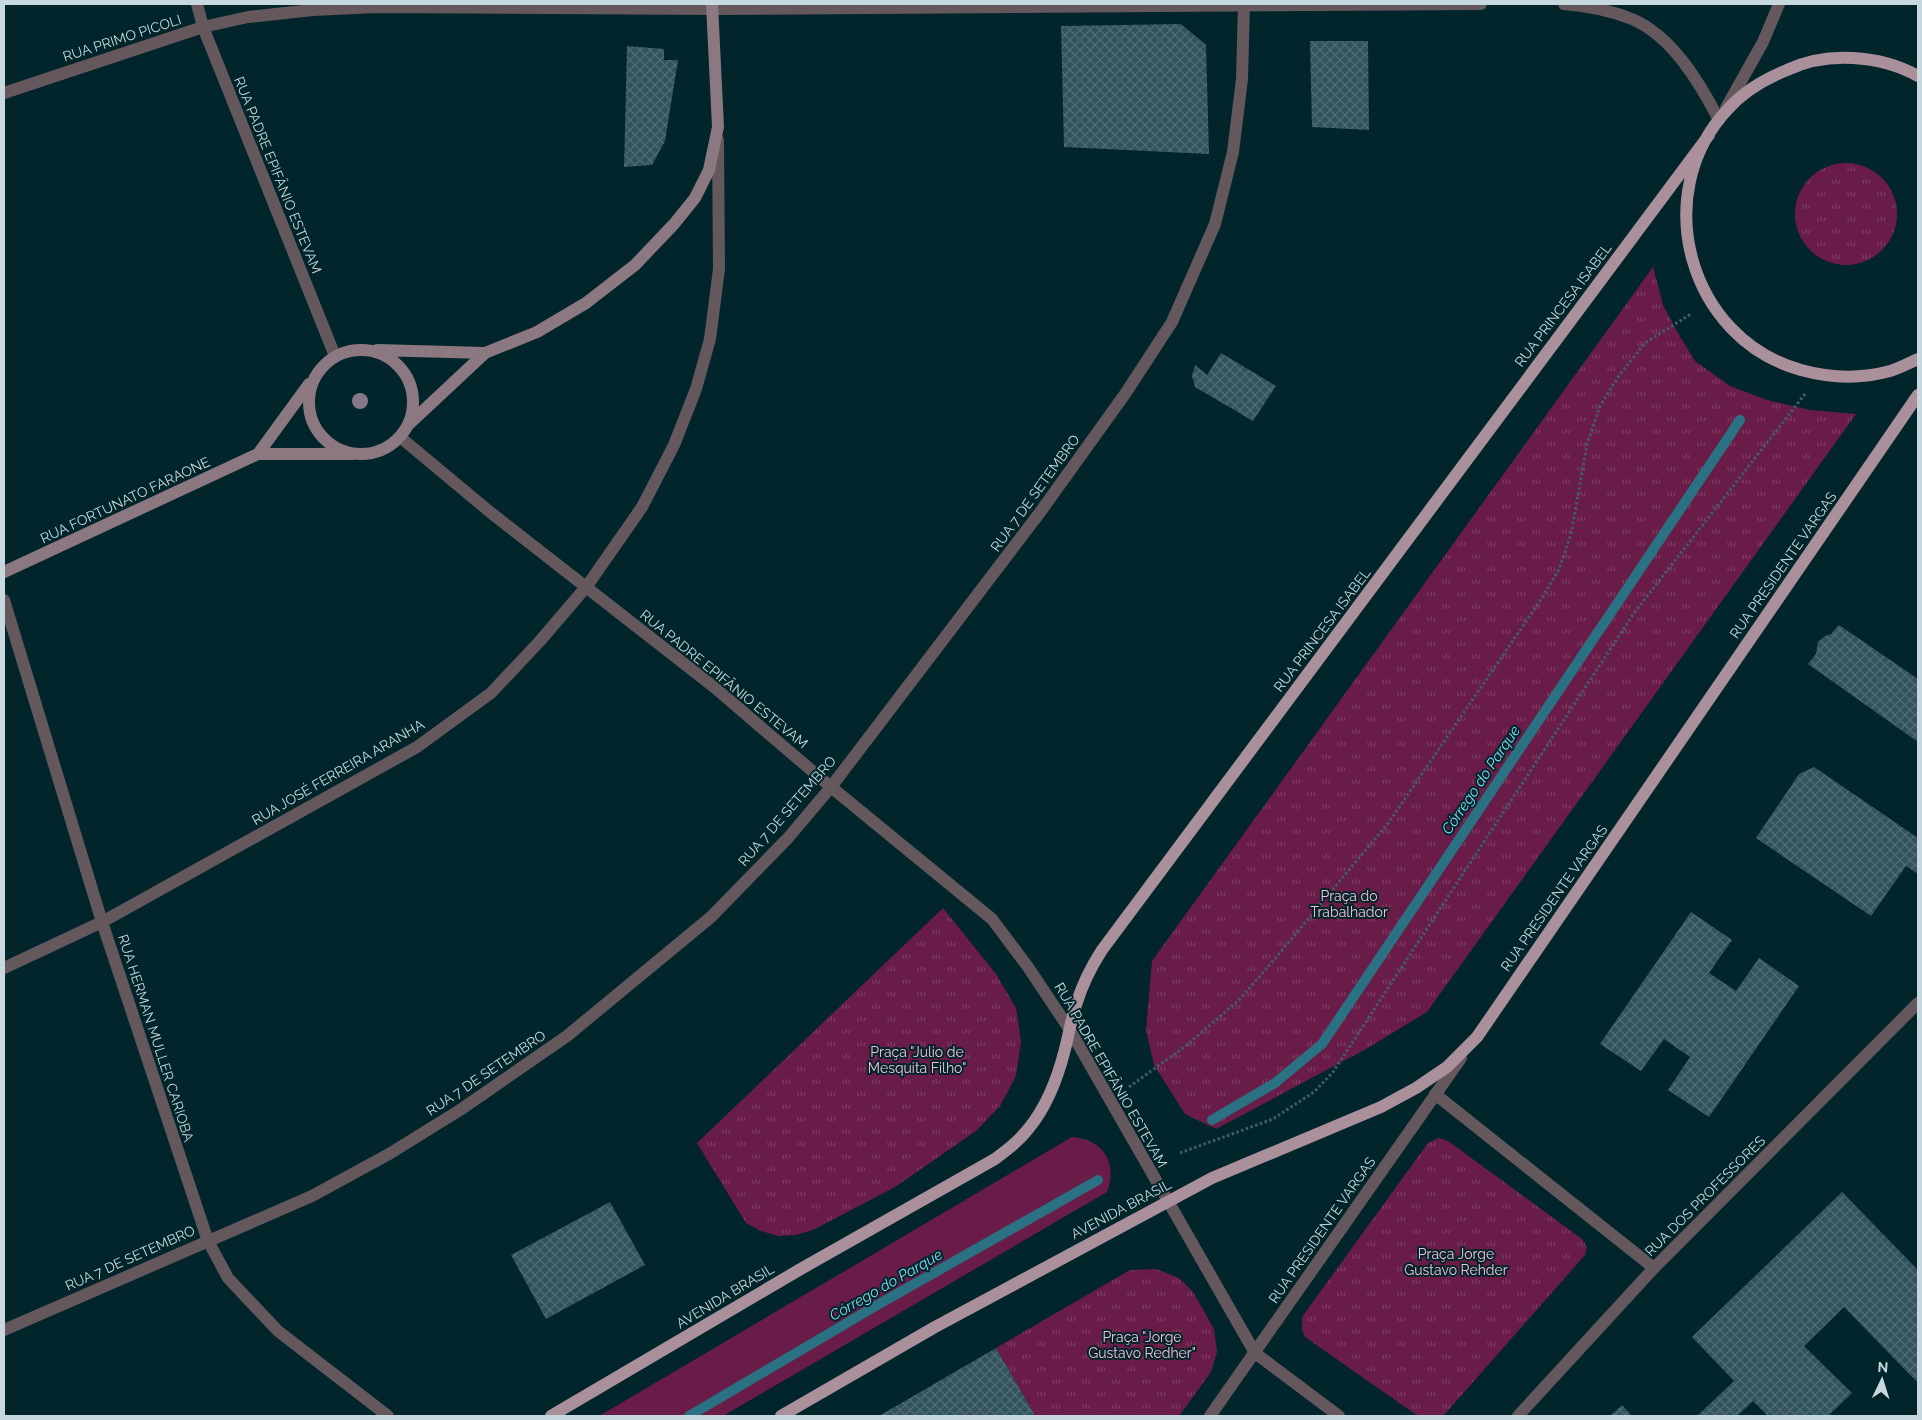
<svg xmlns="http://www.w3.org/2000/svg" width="1922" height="1420" viewBox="0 0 1922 1420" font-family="Raleway,sans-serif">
<defs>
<pattern id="park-tufts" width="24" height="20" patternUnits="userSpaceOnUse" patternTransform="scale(1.25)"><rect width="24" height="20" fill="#691c47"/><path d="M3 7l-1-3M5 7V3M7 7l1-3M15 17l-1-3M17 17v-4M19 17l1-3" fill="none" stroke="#7d3c61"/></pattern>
<pattern id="building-cross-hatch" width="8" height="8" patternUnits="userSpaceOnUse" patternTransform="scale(1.25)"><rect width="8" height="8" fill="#33535c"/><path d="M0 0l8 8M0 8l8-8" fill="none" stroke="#4f6b73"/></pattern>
</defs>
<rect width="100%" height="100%" fill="#02242b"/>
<path fill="#691c47" d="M1072 1137C1103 1139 1118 1163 1107 1192L723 1416H599Z"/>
<path fill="url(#park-tufts)" d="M1795 214a51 51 0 1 1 102 0a51 51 0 1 1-102 0Z
M1653 267 1663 305 1679 335 1695 361 1730 386 1767 400 1810 410 1856 414 1427 1012 1366 1049 1216 1129 1185 1114 1154 1065 1146 1030 1152 961Z
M943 908 996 974 1016 1008 1021 1042 1016 1076 1000 1106 976 1131 895 1187 813 1230 796 1235 778 1236 761 1231 746 1223 697 1143Z
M1439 1138 1448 1141 1582 1239 1587 1247 1585 1255 1444 1415 1418 1416 1305 1337 1302 1330V1317L1428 1143Z
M1156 1269 1179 1278 1193 1292 1214 1329 1217 1352 1211 1372 1179 1416H1035L996 1348 1130 1270Z"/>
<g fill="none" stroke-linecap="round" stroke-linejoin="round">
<path stroke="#297183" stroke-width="10" d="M1212 1120 1275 1083 1322 1044 1740 420
M689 1416 879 1304 1098 1180"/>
</g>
<path fill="url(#building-cross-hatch)" d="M1181 24 1206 45 1209 154 1064 147 1061 26Z
M1310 41H1368L1369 130 1312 127Z
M627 46 664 49V60H678L665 141 652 165 624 167Z
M1221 353 1276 386 1253 421 1195 387 1192 376 1195 365 1207 375Z
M1839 625 1918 679V742L1808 664 1816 654 1818 642 1825 636 1831 634Z
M1814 767 1918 838V874L1906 866 1871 916 1756 838 1799 774Z
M1691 912 1732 940 1709 973 1736 991 1759 958 1799 986 1709 1117 1668 1090 1690 1057 1664 1039 1641 1071 1600 1044Z
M1842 1192 1918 1270V1383L1844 1307 1804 1346 1852 1393 1828 1416H1768L1753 1401 1737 1416H1697L1734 1381 1692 1337Z
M610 1202 645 1265 546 1319 511 1255Z
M996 1348 1035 1416H879Z
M1622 1405 1632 1416H1610Z"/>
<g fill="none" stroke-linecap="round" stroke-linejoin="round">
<path stroke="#415e65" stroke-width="3" stroke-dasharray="2.5 2.5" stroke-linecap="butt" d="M1129 1087 1187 1045 1240 999 1278 955 1389 822 1542 598 1559 569 1571 534 1587 444 1600 406 1618 377 1645 343 1691 314
M1180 1153 1273 1119 1314 1092 1333 1072 1634 613 1805 394"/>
<path stroke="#64585d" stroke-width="12" d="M197 4 203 27 335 356
M1564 4C1588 6 1610 10 1632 19 1672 36 1700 83 1719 120
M4 93 203 27 248 17 313 10 376 7 712 9 1481 4
M1726 108 1763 42 1779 4
M4 968 102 922 417 747 491 693 539 642 587 586 642 507 674 445 696 389 710 339 719 269 718 140
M1435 1094 1654 1268
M4 1330 312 1196 389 1154 460 1110 567 1036 711 917 788 838 831 787 714 687 490 512 400 437
M1210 1416 1461 1058
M1518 1416 1654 1268 1918 1003"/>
<path stroke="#64585d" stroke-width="12" d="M1244 4 1242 79 1233 152 1215 224 1172 322 1125 394 1041 511 831 787 992 919 1028 967 1070 1030 1255 1353 1339 1416
M4 600 102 922 208 1241 228 1278 278 1331 388 1416"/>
<path stroke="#8c7880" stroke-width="12" d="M309 402a52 52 0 1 1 104 0a52 52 0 1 1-104 0Z
M377 350 485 353
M409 424 485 353 537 332 586 303 635 265 674 224 695 198 709 170 718 127 712 4
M258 454 309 384
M4 572 258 454H353"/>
<path stroke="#aa909b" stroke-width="12" d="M1918 76C1880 55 1827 51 1787 70 1765 79 1744 91 1728 109 1648 194 1689 339 1801 370 1830 378 1861 379 1890 371 1900 368 1909 363 1918 359
M551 1416 799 1270 995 1159C1007 1150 1019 1141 1029 1128 1047 1106 1058 1077 1065 1049 1069 1034 1071 1019 1076 1005 1082 985 1091 967 1102 950L1709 135
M781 1416 935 1327 1212 1178 1381 1107 1416 1088 1447 1067 1477 1037 1918 395"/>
</g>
<circle fill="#867a8a" cx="360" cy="401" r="8"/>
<g text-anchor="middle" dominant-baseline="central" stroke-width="4" stroke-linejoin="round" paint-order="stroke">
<g font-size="14" fill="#c7d9de" stroke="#02242b">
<text transform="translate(122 38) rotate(-18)">RUA PRIMO PICOLI</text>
<text transform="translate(278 175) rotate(68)">RUA PADRE EPIFÂNIO ESTEVAM</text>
<text transform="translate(1563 305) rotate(-53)">RUA PRINCESA ISABEL</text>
<text transform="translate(1035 493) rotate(-54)">RUA 7 DE SETEMBRO</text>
<text transform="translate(125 500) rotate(-25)">RUA FORTUNATO FARAONE</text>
<text transform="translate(1783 565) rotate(-55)">RUA PRESIDENTE VARGAS</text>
<text transform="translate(1322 630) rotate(-53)">RUA PRINCESA ISABEL</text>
<text transform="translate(724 679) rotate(39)">RUA PADRE EPIFÂNIO ESTEVAM</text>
<text transform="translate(338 772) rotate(-30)">RUA JOSÉ FERREIRA ARANHA</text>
<text transform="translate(787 811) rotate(-49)">RUA 7 DE SETEMBRO</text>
<text transform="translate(1554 898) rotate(-55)">RUA PRESIDENTE VARGAS</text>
<text transform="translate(156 1038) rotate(72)">RUA HERMAN MULLER CARIOBA</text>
<text transform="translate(486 1073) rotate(-34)">RUA 7 DE SETEMBRO</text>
<text transform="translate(1111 1075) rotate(60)">RUA PADRE EPIFÂNIO ESTEVAM</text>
<text transform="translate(1705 1196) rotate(-45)">RUA DOS PROFESSORES</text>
<text transform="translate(1121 1209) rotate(-28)">AVENIDA BRASIL</text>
<text transform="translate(1322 1230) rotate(-55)">RUA PRESIDENTE VARGAS</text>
<text transform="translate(130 1258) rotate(-24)">RUA 7 DE SETEMBRO</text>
<text transform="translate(725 1296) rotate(-31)">AVENIDA BRASIL</text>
</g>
<g font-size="14" fill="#f2c1d7" stroke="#02242b">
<text x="1349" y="896">Praça do<tspan x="1349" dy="16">Trabalhador</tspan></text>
<text x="917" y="1052">Praça "Julio de<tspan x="917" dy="16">Mesquita Filho"</tspan></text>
<text x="1456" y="1254">Praça Jorge<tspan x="1456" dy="16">Gustavo Rehder</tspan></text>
<text x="1142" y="1337">Praça "Jorge<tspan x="1142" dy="16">Gustavo Redher"</tspan></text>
</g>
<g font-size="15" font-style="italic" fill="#81dcf4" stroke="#02242b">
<text transform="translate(1481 780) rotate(-56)">Córrego do Parque</text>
<text transform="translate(886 1285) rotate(-30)">Córrego do Parque</text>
</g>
</g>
<rect width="1922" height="1420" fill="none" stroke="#c7d9de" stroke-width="10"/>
<g transform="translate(1882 1380) rotate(4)" stroke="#02242b" stroke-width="4" paint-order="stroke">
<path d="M0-4L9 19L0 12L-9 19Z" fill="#c7d9de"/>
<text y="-8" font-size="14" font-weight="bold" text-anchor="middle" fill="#c7d9de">N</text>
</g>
</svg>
